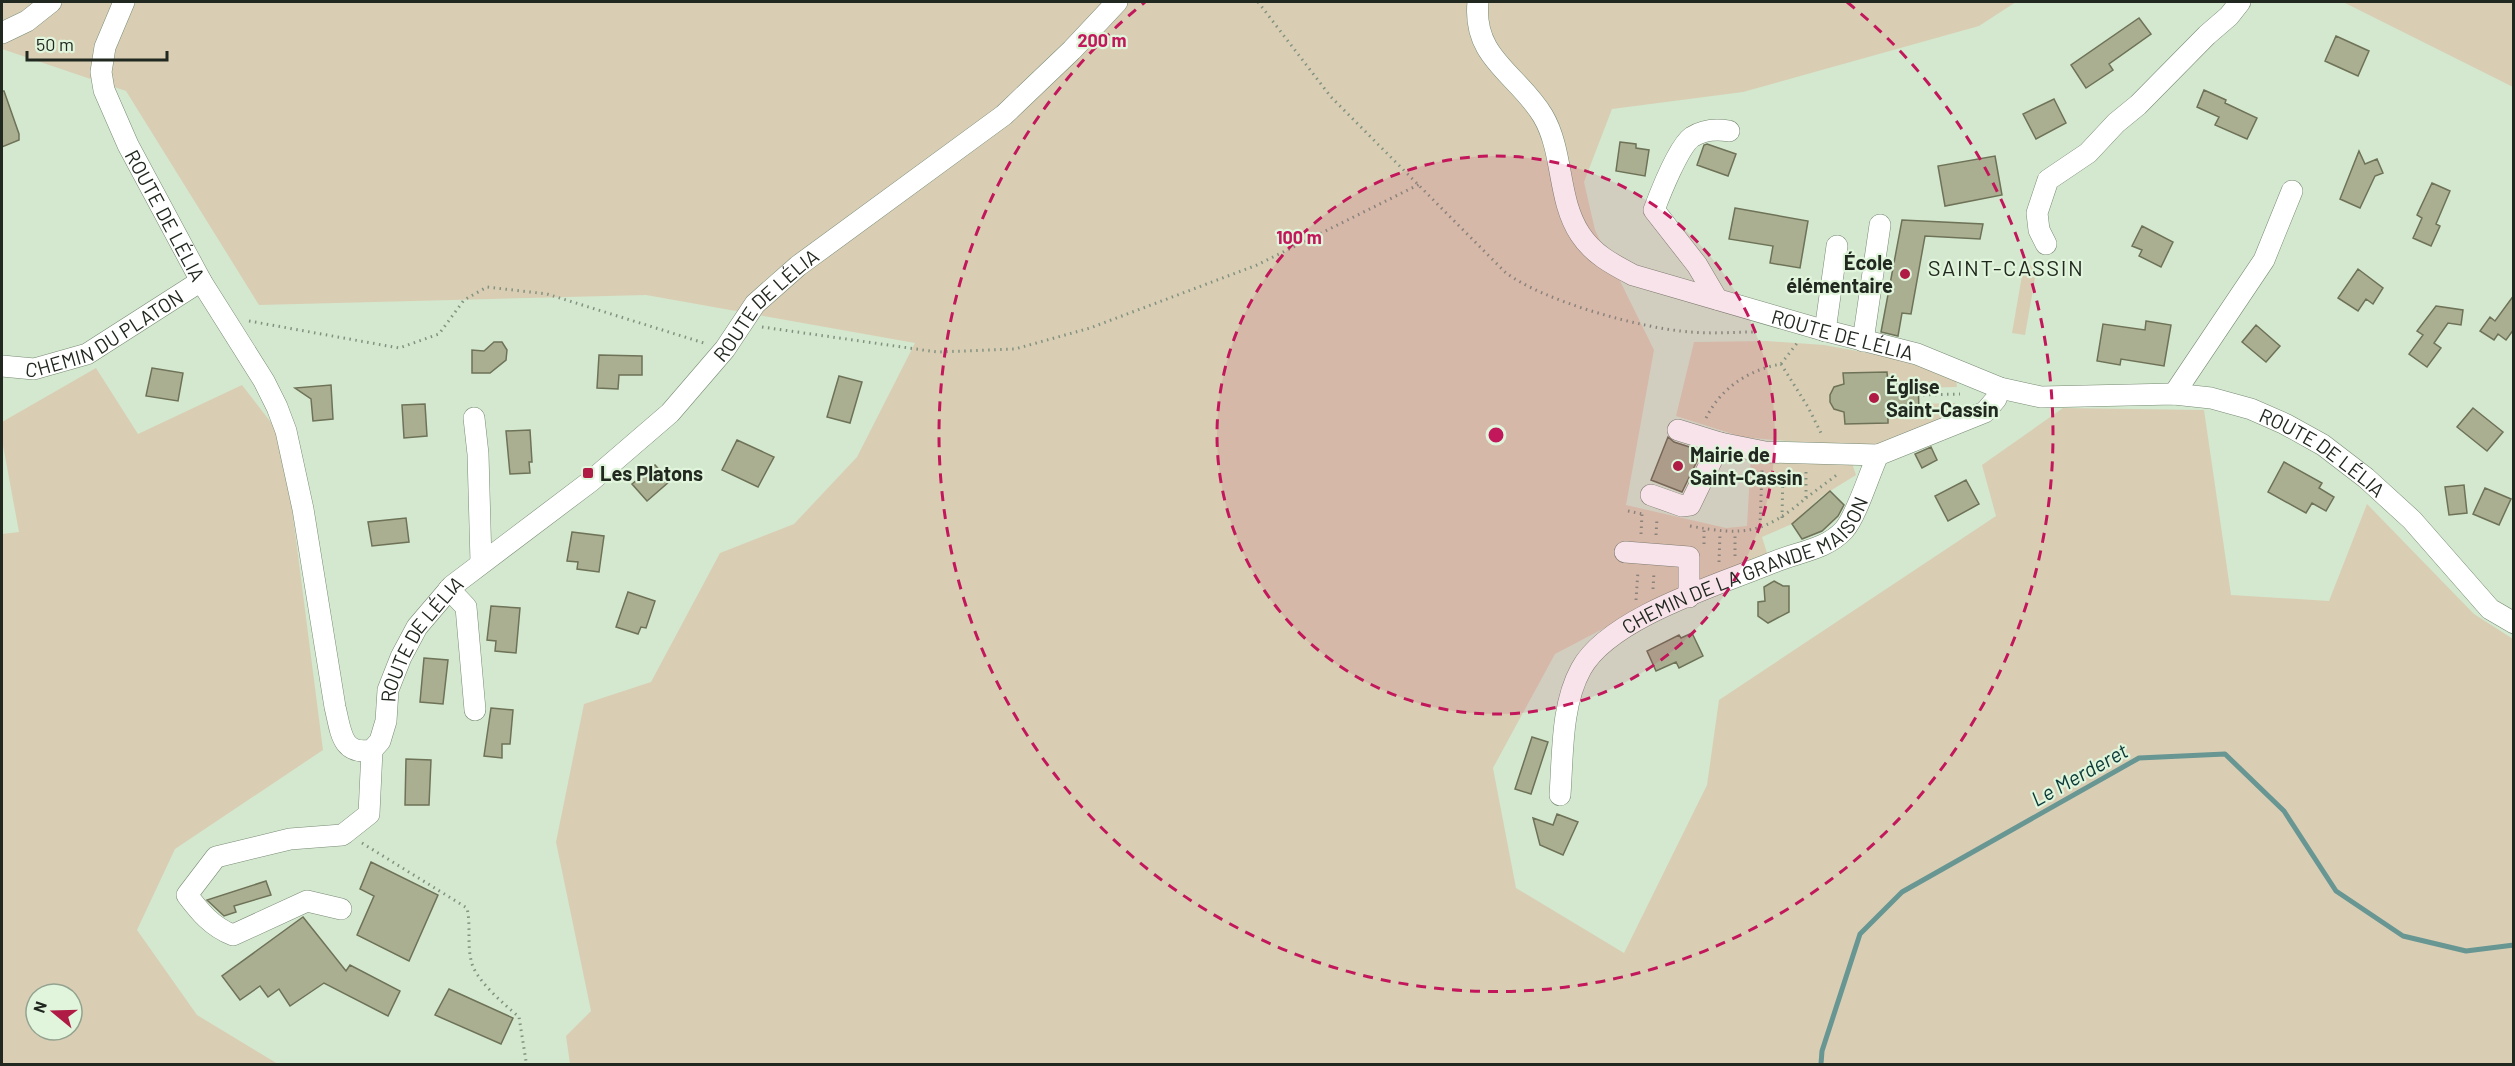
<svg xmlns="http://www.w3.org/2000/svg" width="2515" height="1066" viewBox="0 0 2515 1066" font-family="Barlow,sans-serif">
<rect width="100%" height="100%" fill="#d3e8ce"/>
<path fill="#d9ceb4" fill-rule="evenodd" d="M2 2H2016L1979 26 1743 92 1612 109 1584 182 1595 230 1654 350 1626 505 1726 528 1747 526 1751 456 1850 457 1856 475 1822 496 1792 524 1762 537 1768 556 1616 622 1555 654 1493 768 1516 888 1624 953 1707 785 1719 700 1996 516 1982 465 2063 408 2204 410 2231 595 2329 601 2367 504 2474 614 2513 639V1064H570L566 1036 591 1011 556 842 584 704 651 682 720 553 794 524 857 457 915 343 646 295 259 305 126 91 2 49Z
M2343 2H2513V87Z
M2024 264 2037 267 2025 335 2012 333Z
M1767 341 1824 345 1913 361 1956 380 1957 387 1918 388V383L1888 384 1887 372 1843 373 1844 384 1834 388V409L1844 412 1845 424 1887 423 1888 409 1919 408V404L1955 403 1956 417 1887 444 1832 445 1742 437 1676 416 1694 342Z
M96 368 138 434 242 385 283 438 323 750 175 849 137 930 197 1015 278 1064H2V534L19 532 2 440V422ZM36 994H72V1030H36Z"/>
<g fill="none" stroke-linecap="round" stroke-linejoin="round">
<path stroke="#689693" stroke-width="5" d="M1821 1064 1822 1051 1860 934 1902 892 2139 758 2225 754 2284 811 2336 891 2403 936 2466 951 2514 945"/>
</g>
<path fill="#abaf92" stroke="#6e7257" stroke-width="1.5" d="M2139 18 2151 34 2109 64 2113 70 2086 88 2071 65Z
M2336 36 2369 51 2358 76 2325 61Z
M2204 90 2226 100 2225 103 2257 118 2247 139 2215 125 2219 117 2197 107Z
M2 91H4L19 134V140L2 147Z
M2054 99 2066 123 2036 139 2023 114Z
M1620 142 1636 144V148L1649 150 1645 176 1616 171Z
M1707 144 1736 154 1728 176 1697 165 1704 145Z
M2359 151 2365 164 2377 159 2383 173 2375 176 2360 208 2340 199Z
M1995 156 2002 195 1945 206 1938 166Z
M2432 183 2450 191 2436 224 2440 226 2431 246 2413 238 2422 218 2417 215Z
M1735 208 1808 221 1800 268 1770 263 1773 246 1729 239Z
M1902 220 1983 224 1980 239 1925 236 1911 314 1902 313 1898 336 1881 332Z
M2142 226 2173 242 2161 267 2139 256 2142 250 2132 246Z
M2358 269 2383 288 2373 304 2366 299 2358 311 2338 298Z
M2514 295V329L2506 340 2498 334 2494 340 2480 331 2490 317 2495 321Z
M2436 306 2463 310 2461 325 2448 323 2434 343 2441 348 2427 367 2409 354 2423 335 2417 331Z
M2146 321 2171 325 2164 366 2121 359 2120 365 2097 361 2103 324 2145 330Z
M2256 325 2280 346 2266 362 2242 342Z
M494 342H502L507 350 506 360 490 373H472V350L484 351Z
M599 355 642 356V375H619L618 389 597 388Z
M152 368 183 373 178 401 146 396Z
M1887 372 1888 384 1918 383 1919 408 1888 409V423L1845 424 1844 412 1834 409 1830 402V395L1834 387 1844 384 1843 373Z
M839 376 862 382 850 423 827 417Z
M331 385 333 419 313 421 311 399 295 388Z
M425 404 427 436 404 438 402 405Z
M2473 408 2503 432 2487 451 2457 427Z
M530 430 532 462H529L530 473 510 474 506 431Z
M1668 437 1674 442 1702 451 1682 492 1651 480Z
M737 440 774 457 758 487 722 470Z
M1931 447 1937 460 1922 468 1915 454Z
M2284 462 2322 483 2319 488 2334 497 2326 511 2312 503 2306 513 2268 492Z
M655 465 670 481 647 501 632 484Z
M1966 480 1979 504 1948 521 1935 496Z
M2464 485 2467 513 2449 515 2445 487Z
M2485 488 2511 499 2499 525 2473 514Z
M1830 491 1844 505 1838 516 1822 531 1802 539 1792 524Z
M406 518 409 542 372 546 368 522Z
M572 532 604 536 599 572 577 569 578 562 567 561Z
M1774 581 1783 586H1789V612L1768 623 1758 616V602L1765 601 1764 587Z
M628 592 655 601 646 628 641 627 638 634 616 627Z
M491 606 520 608 516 653 495 651 496 641 487 640Z
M1692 633 1703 656 1679 668 1676 662 1656 671 1647 651 1679 635 1681 638Z
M424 658 448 660 443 704 420 702Z
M491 708 513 710 510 744H502V758L484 756Z
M1532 737 1548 742 1531 794 1515 789Z
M406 759 431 760 429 805H405Z
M1557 814 1578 822 1563 855 1540 845 1533 818 1553 825Z
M371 862 438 895 409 961 357 935 374 896 360 889Z
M266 881 271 895 234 906 236 912 224 916 207 900Z
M303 917 346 971 350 965 400 991 388 1016 324 983 290 1006 279 989 268 997 260 986 240 1000 222 976Z
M449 989 513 1018 501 1044 435 1015Z"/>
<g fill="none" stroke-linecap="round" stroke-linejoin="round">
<defs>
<g id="minor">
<path id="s1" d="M124 2 105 47 101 72 104 90 128 145 201 281 264 381 277 407 286 431 303 509 335 707C341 731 341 756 372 750L380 741 386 721 388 690 401 657 417 627 452 586 591 481 670 413 725 349 755 304 798 266 1004 115 1072 50 1117 2"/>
<path id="s2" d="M1478 2C1472 58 1518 74 1543 116 1564 152 1557 199 1580 234 1593 254 1612 264 1633 275L1819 329 1917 354 2000 388 2041 397 2174 394 2211 398 2251 409 2285 424 2323 445 2366 478 2412 520 2490 609 2514 623"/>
<path d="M2 33 27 21 51 2"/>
<path d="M2046 244 2039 230 2037 213 2048 180 2088 153 2116 123 2138 105 2207 35 2229 16 2240 2"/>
<path d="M1717 299 1697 265 1654 210C1660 194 1679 146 1692 137 1703 130 1717 129 1729 131"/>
<path d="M1825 331 1837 246"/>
<path d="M1863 341 1880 225"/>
<path id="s3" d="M2 366 34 369 87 354 201 281"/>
<path d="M2174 394 2264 260 2292 191"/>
<path d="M474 418 478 454 481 562"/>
<path d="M1678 430 1720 443 1765 452 1878 455"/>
<path d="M1651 495 1682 506 1690 505 1720 443"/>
<path d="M1625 552 1689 557V597"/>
<path d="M449 589 466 607 475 710"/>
<path id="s4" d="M1560 795C1563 754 1561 705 1581 669 1609 617 1721 584 1774 562 1797 552 1826 550 1844 530 1857 515 1869 474 1878 455L1985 412 1996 399 2000 388"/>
<path d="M341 909 307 901 233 935C212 927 200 912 187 895L216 857 290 839 342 835 345 833 369 814 372 750"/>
</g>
</defs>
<use href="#minor" stroke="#778a73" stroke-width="22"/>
<path stroke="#839280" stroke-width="3" stroke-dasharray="1.5 4.5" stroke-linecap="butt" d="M1258 2 1331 97 1505 272C1542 301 1643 329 1691 332 1712 334 1734 332 1755 332
M249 321 399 348 439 334 464 300 487 287 547 294 704 343
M762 327 937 352 1015 349 1090 328 1257 265 1420 184
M1781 364 1808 407 1822 435
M1923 395 1960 394
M1706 418C1721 388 1748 370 1781 364L1798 342
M1806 498 1838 474
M1628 511 1643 514
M1782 518 1783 470
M1690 526C1744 536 1764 534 1806 498V472
M1760 526 1762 470
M1641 534 1642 514
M1656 535 1657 518
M1704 544V529
M1735 556V533
M1719 562 1720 533
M1653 589 1654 572
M1636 600 1638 571
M362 843 467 908C471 925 467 943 471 960 474 979 504 1004 519 1017L526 1061 524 1064"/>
<use href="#minor" stroke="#fff" stroke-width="21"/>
</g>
<circle cx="1496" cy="435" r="279" fill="#c2185b" fill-opacity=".12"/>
<g fill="none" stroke="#c2185b" stroke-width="3" stroke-dasharray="10 8">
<circle cx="1496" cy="435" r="279"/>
<path d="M1847 2A557 557 0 1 1 1145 2"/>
</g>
<g fill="#af1b44" stroke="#e0f5db" stroke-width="2">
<circle cx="1905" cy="274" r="6"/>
<circle cx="1874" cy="398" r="6"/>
<circle cx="1678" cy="466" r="6"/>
<rect x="582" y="467" width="12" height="12" rx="3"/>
</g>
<g text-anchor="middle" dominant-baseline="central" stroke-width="4.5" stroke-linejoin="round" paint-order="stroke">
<g font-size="20" fill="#21281f" stroke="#e0f5db">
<text stroke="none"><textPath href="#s1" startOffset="232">ROUTE DE LÉLIA</textPath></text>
<text stroke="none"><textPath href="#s1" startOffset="1437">ROUTE DE LÉLIA</textPath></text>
<text stroke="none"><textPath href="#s3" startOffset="111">CHEMIN DU PLATON</textPath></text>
<text stroke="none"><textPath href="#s2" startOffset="546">ROUTE DE LÉLIA</textPath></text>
<text stroke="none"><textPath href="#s2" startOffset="1050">ROUTE DE LÉLIA</textPath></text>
<text stroke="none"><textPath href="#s4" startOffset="328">CHEMIN DE LA GRANDE MAISON</textPath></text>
<text stroke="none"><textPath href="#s1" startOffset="951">ROUTE DE LÉLIA</textPath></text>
</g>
<g font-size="20" font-weight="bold" fill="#21281f" stroke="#e0f5db" text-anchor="start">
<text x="1893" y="262" text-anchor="end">École<tspan x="1893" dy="23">élémentaire</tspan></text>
<text x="1886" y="386">Église<tspan x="1886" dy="23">Saint-Cassin</tspan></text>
<text x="1690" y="454">Mairie de<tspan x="1690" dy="23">Saint-Cassin</tspan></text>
<text x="600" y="473">Les Platons</text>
</g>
<g font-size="21" font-style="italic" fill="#0a3937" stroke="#e0f5db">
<text transform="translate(2079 774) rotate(-29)">Le Merderet</text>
</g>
<g font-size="22" letter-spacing="1.5" fill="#21281f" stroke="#e0f5db">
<text x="2006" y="267">SAINT-CASSIN</text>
</g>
</g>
<circle cx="1496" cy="435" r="9" fill="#c2185b" stroke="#e0f5db" stroke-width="3"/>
<g font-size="18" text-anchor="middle" font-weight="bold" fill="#c2185b" stroke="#e0f5db" stroke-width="4.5" stroke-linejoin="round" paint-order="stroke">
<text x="1102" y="47">200 m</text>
<text x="1299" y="244">100 m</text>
</g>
<rect width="2515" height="1066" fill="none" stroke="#21281f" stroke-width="6"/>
<g transform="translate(54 1012) rotate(289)"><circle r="28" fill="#e0f5db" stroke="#94a390" stroke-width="1.5"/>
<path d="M0-4.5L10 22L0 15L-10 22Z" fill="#af1b44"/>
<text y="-9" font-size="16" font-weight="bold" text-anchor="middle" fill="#21281f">N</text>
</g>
<path d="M27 51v9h140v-9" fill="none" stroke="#21281f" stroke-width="3"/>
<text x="36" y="51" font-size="18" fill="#21281f" stroke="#e0f5db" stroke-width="4.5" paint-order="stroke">50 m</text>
</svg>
